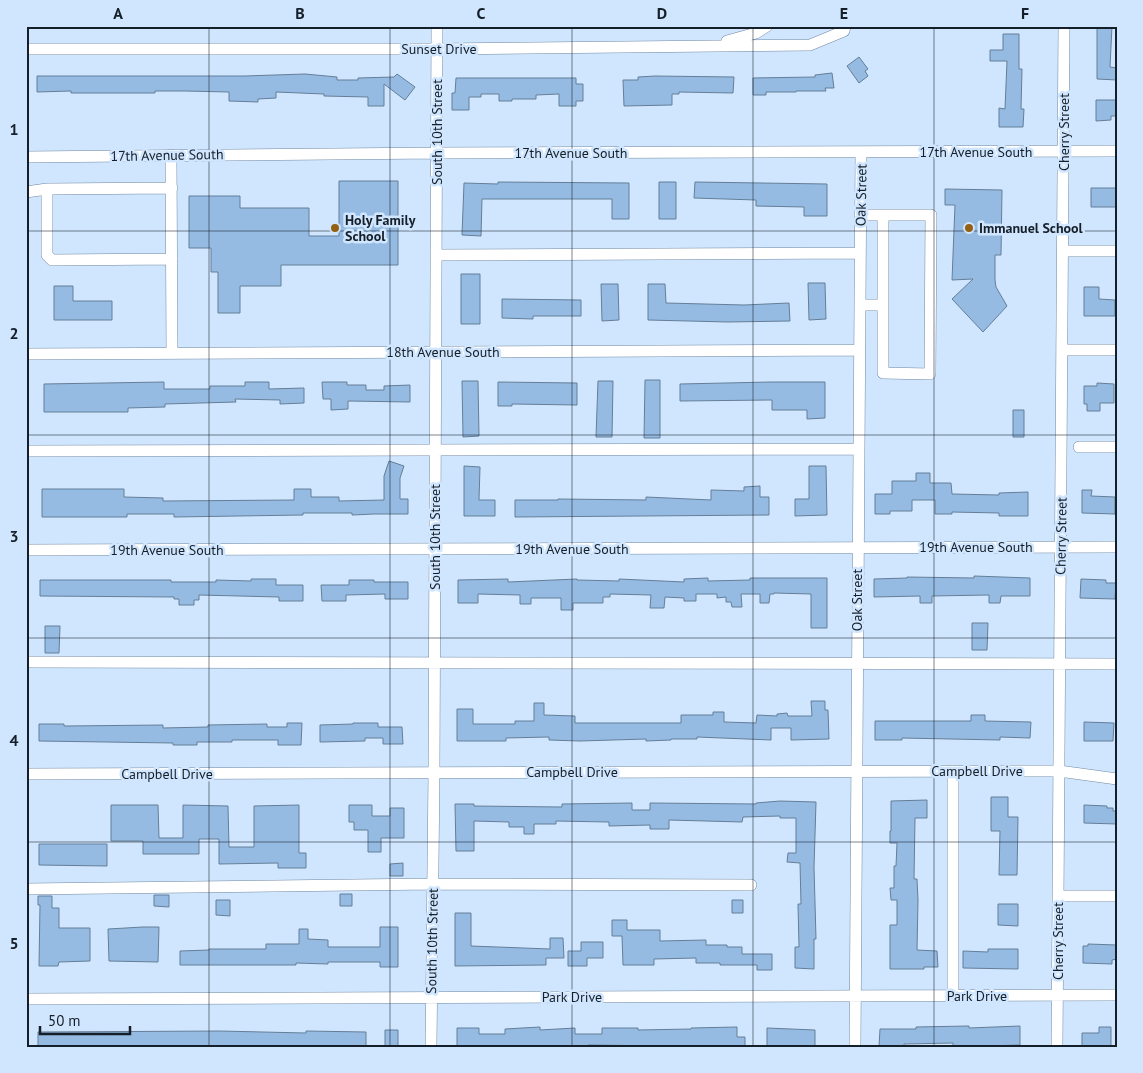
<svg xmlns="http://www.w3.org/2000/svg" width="1143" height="1073" viewBox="0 0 1143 1073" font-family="'PT Sans',sans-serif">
<rect width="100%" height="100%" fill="#d0e6fe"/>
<path fill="#95bbe2" stroke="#657e98" d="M1097 26H1112L1110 67 1117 68V80L1097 79Z
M1003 34H1019V69H1022L1021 109H1024L1023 127H999V108L1005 109 1007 61H990V50H1003Z
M859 57 868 69 865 71 868 76 859 83 847 66Z
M832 73 834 88H825L826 91H796V92H766V95H753V78L815 77V75Z
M305 74 337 77V80H358V78L394 77 397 74 415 87 405 100 384 84V106H368V97L324 96V94L276 92V98L258 99V102L229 101V92L185 91H155V93H71V91L37 92V76H245Z
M655 76 734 77 733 93 679 92V94H672V105L624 106 623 80H638V77Z
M456 78H576V84H583V101H576V106H559V94L536 95V99H512V101H499V94H481V97H469V110H452V93H455Z
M1096 100H1116L1117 116H1111V120L1096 121Z
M339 181H398V265H281V286H240V313H218V272H211V248H189V196H240V208H309V236H339Z
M498 182 629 183V219H612V199H482L481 236 462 235 464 183 498 184Z
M659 182H676V219H659Z
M695 182 827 184V216H804V207L756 206V200L694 198Z
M1091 188H1116V207H1091Z
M945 189 1002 190 1001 255H995V280L996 287 1007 306 983 332 952 299 973 279 952 280 955 205H945Z
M461 274H480V324H461Z
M808 283H825L826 319 809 320Z
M601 284H618L619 320 602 321Z
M648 284H665L666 303 744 305 789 303 790 321 728 322 648 320Z
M54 286H73V301H112V320H54Z
M1084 287H1099V299L1115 300V316H1084Z
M502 299 581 300V316H533V319L502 318Z
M645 380H660V438H644Z
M462 381H478L479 436 463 437Z
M598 381H613L612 437H596Z
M164 382V389H210V386H245V382H269V389L304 388V403L280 404V400L235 399 236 402 165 404V407L128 408V412H44V384Z
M322 382H347V385H366V390H384V386L410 385V402L348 401V409L331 410V399H323Z
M498 382 577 383V405L512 404V406H498Z
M771 382H825V418L807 419V410H772V400L680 401V384Z
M1097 383 1114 384V403H1100V411H1087V404H1084V386H1097Z
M1013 410H1024V437H1013Z
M389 461 404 466 400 478V499H408V514H374L352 515V513H303V515L174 517V514H127V517H42V489H124V497L163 498V501L294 500V489H311V497H339V501L384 500V476Z
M464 466 480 467 479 500H495V516H464Z
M809 466H826L827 515 795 516V499H809Z
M916 473H930V483H951L952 494 999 495V493L1028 492V516H999V513L952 512V514H935V500H912V511H890V514H875V494H892V481H916Z
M760 486V497H769V515L515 517V500H558V499L646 500V497L711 500V490L744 491V487Z
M1082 490H1092L1091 496 1115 497V514L1082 513Z
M974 576 1030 578V596H1001L1000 603H989V595L932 596V603H920V596L874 597V579L907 578V577L974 578Z
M708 578V581L750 580V578H827V628H811V594L774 593V594H770L769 603H760V594H741L742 607H732L731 602H726V597L717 598V594H696V601H684V598L665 597 664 608H650L651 595 610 594V597H603V603H573V610H561V598H531V604H520V595L478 594V603H458V580L508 579V582L577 579V580L619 581V579L684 582V579Z
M251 579H276V585H303V601H279V597L199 595V600H194V605H179V599H174V597L40 596V580H171V582H216V580L251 581Z
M1081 579 1106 580V583H1116L1115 599 1080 598Z
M349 580H374V582H408V599H385V594L346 595V601H322L321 585H349Z
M972 623H988L987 650H972Z
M45 626H60L59 653H45Z
M811 701H825V710H828L829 739 791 740V728H771V740L697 737V739H671V740L646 741V739L580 741 549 740V737L506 738V741H457V709H473V724H515V721H534V703H544V715L575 716V723H681V715H713V712H724V722L756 723 757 715 777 716V714L787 713 788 716H812Z
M971 715H985V721L1031 722 1030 738 1000 737V740L902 738V740H875V721H971Z
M1084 722 1114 723 1113 741H1084Z
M287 723H302L301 745H278V740H232V742H197V745H173V743L39 741V724H64V726L163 725V728L208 727V725L267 724V727H287Z
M353 723H378V727H402L403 744H383V738H365V741L320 742V725L353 724Z
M991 797H1008V817H1018L1017 875H999L1000 831H991Z
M927 800V818H915L914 879H917L918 900 917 950 937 951 938 967H924V969H890V925H897V900H891L890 888H894V866H896L897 843H890V831H891V801Z
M780 801 816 802 814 867 816 939H814V969L795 968V947H799L798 904H801L800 863 787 862 788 853H796V818H780V816L743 817 742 822 669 820V829H650V825L609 826V822L556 821V824H534V834H524V827H509V822L474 821V851H456L455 804H474V806L562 807V804L632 803V810H650V803L756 804V803Z
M111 805H158L159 838H183V805L228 806 229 847H254V806L299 805V853H306V868H278V863L219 864V839H199V854H143V841H111Z
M349 805H372V816H390V808H404V838H381V852H368V830H354V822H349Z
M1084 805 1107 806V808H1113V811H1117V824L1084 823Z
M39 844H107V866L39 865Z
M403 863V876H390V864Z
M340 894H352V906H340Z
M154 895H169V907L154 906Z
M38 896H52V908H59V928H90V961L59 962 58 966H39L40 905H38Z
M216 900H230V916L216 915Z
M732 900H743V913H732Z
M998 904H1018V926L998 925Z
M455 913H471V946L550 949V938H563L564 958H546V965L455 966Z
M612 920H627V930H660V941L706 940V945H727V947H742V954H772V970H757V965H720V963H696V958L654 959V965H623L622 936H612Z
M143 927H159L158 962 109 961 108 929Z
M380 927H398V967H380V962H328V964L296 963V965H180V951L209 950V949H266V944H299V929H308V939L328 940V947H380Z
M581 942H603V958H587V966H568V951H581Z
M1088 944 1117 945V959L1112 960V964L1083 963V946H1088Z
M988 949H1018V969L963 968V951L988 952Z
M969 1026V1028L1020 1026V1045L953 1047V1043L904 1044V1047H879L880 1029H916V1027Z
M540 1027V1030L575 1028V1034H602V1028H638V1030L691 1029V1028L737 1027V1037H745V1047L588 1045V1047H457V1028H479V1034H505V1029Z
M1099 1027H1111V1047H1082V1033H1099Z
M767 1028 815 1030V1047H767Z
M385 1030H398V1047H385Z
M219 1031 306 1033V1031L366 1032V1047H38V1032Z"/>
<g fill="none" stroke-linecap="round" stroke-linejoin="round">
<defs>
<path id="minor" d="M727 41 756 33 767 26
M26 49H437L810 45 844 31 845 26
M171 155 172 353
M26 157 437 153 1117 151
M47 189V255L52 260 172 259
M26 192 47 189 172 188
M860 215H931L930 374 883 373V215
M1063 251H1117
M436 255 860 253
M860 305H883
M1062 350H1117
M26 354 859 350
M1079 447H1117
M26 451 858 449
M26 550 1117 547
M26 662 1117 664
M953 771V996
M26 774 1059 771 1117 779
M26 889 433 884 751 885
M1058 896H1117
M26 999 1117 995
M431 1047 434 773 437 26
M855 1047 861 153
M1057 1047 1064 26"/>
</defs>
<use href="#minor" stroke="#7089a4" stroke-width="12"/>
<use href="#minor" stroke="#fff" stroke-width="11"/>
</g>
<path fill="none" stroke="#151f29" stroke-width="1" stroke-opacity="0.55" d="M209 26V1047M390 26V1047M572 26V1047M753 26V1047M934 26V1047M26 231H1117M26 435H1117M26 638H1117M26 842H1117"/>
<g fill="#946014" stroke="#d0e6fe" stroke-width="2">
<circle cx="335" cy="228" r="5"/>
<circle cx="969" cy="228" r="5"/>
</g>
<g text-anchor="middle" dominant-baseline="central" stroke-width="5" stroke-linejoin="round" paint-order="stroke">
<g font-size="14" fill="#151f29" stroke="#d0e6fe">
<text x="439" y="49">Sunset Drive</text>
<text transform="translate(437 132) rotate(-90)">South 10th Street</text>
<text transform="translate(1064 132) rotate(-90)">Cherry Street</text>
<text x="976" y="152">17th Avenue South</text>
<text x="571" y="153">17th Avenue South</text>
<text transform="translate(167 155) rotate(-1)">17th Avenue South</text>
<text transform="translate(861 195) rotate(-89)">Oak Street</text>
<text x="443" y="352">18th Avenue South</text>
<text transform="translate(1061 536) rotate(-89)">Cherry Street</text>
<text transform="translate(435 537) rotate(-90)">South 10th Street</text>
<text x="976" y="547">19th Avenue South</text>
<text x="572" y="549">19th Avenue South</text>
<text x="167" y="550">19th Avenue South</text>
<text transform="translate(857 600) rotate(-90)">Oak Street</text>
<text x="977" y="771">Campbell Drive</text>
<text x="572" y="772">Campbell Drive</text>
<text x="167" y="774">Campbell Drive</text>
<text transform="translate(432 941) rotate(-89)">South 10th Street</text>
<text transform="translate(1058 941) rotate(-90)">Cherry Street</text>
<text x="977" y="996">Park Drive</text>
<text x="572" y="997">Park Drive</text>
</g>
<g font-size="14" font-weight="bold" fill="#151f29" stroke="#d0e6fe" text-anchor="start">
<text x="345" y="220">Holy Family<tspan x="345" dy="16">School</tspan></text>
<text x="979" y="228">Immanuel School</text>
</g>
</g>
<rect width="1143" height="1073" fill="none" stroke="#d0e6fe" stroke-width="55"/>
<path d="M40 1026v8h90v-8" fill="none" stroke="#151f29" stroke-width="2.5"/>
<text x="48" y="1026" font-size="15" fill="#151f29" stroke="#d0e6fe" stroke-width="4" paint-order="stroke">50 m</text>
<rect x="28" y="28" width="1088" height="1018" fill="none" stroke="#151f29" stroke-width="2"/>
<g font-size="16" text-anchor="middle" font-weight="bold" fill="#151f29">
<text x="118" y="19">A</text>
<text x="300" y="19">B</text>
<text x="481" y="19">C</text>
<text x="662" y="19">D</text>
<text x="844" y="19">E</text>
<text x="1025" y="19">F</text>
<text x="14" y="135">1</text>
<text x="14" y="339">2</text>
<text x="14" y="542">3</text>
<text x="14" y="746">4</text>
<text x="14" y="949">5</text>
</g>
</svg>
